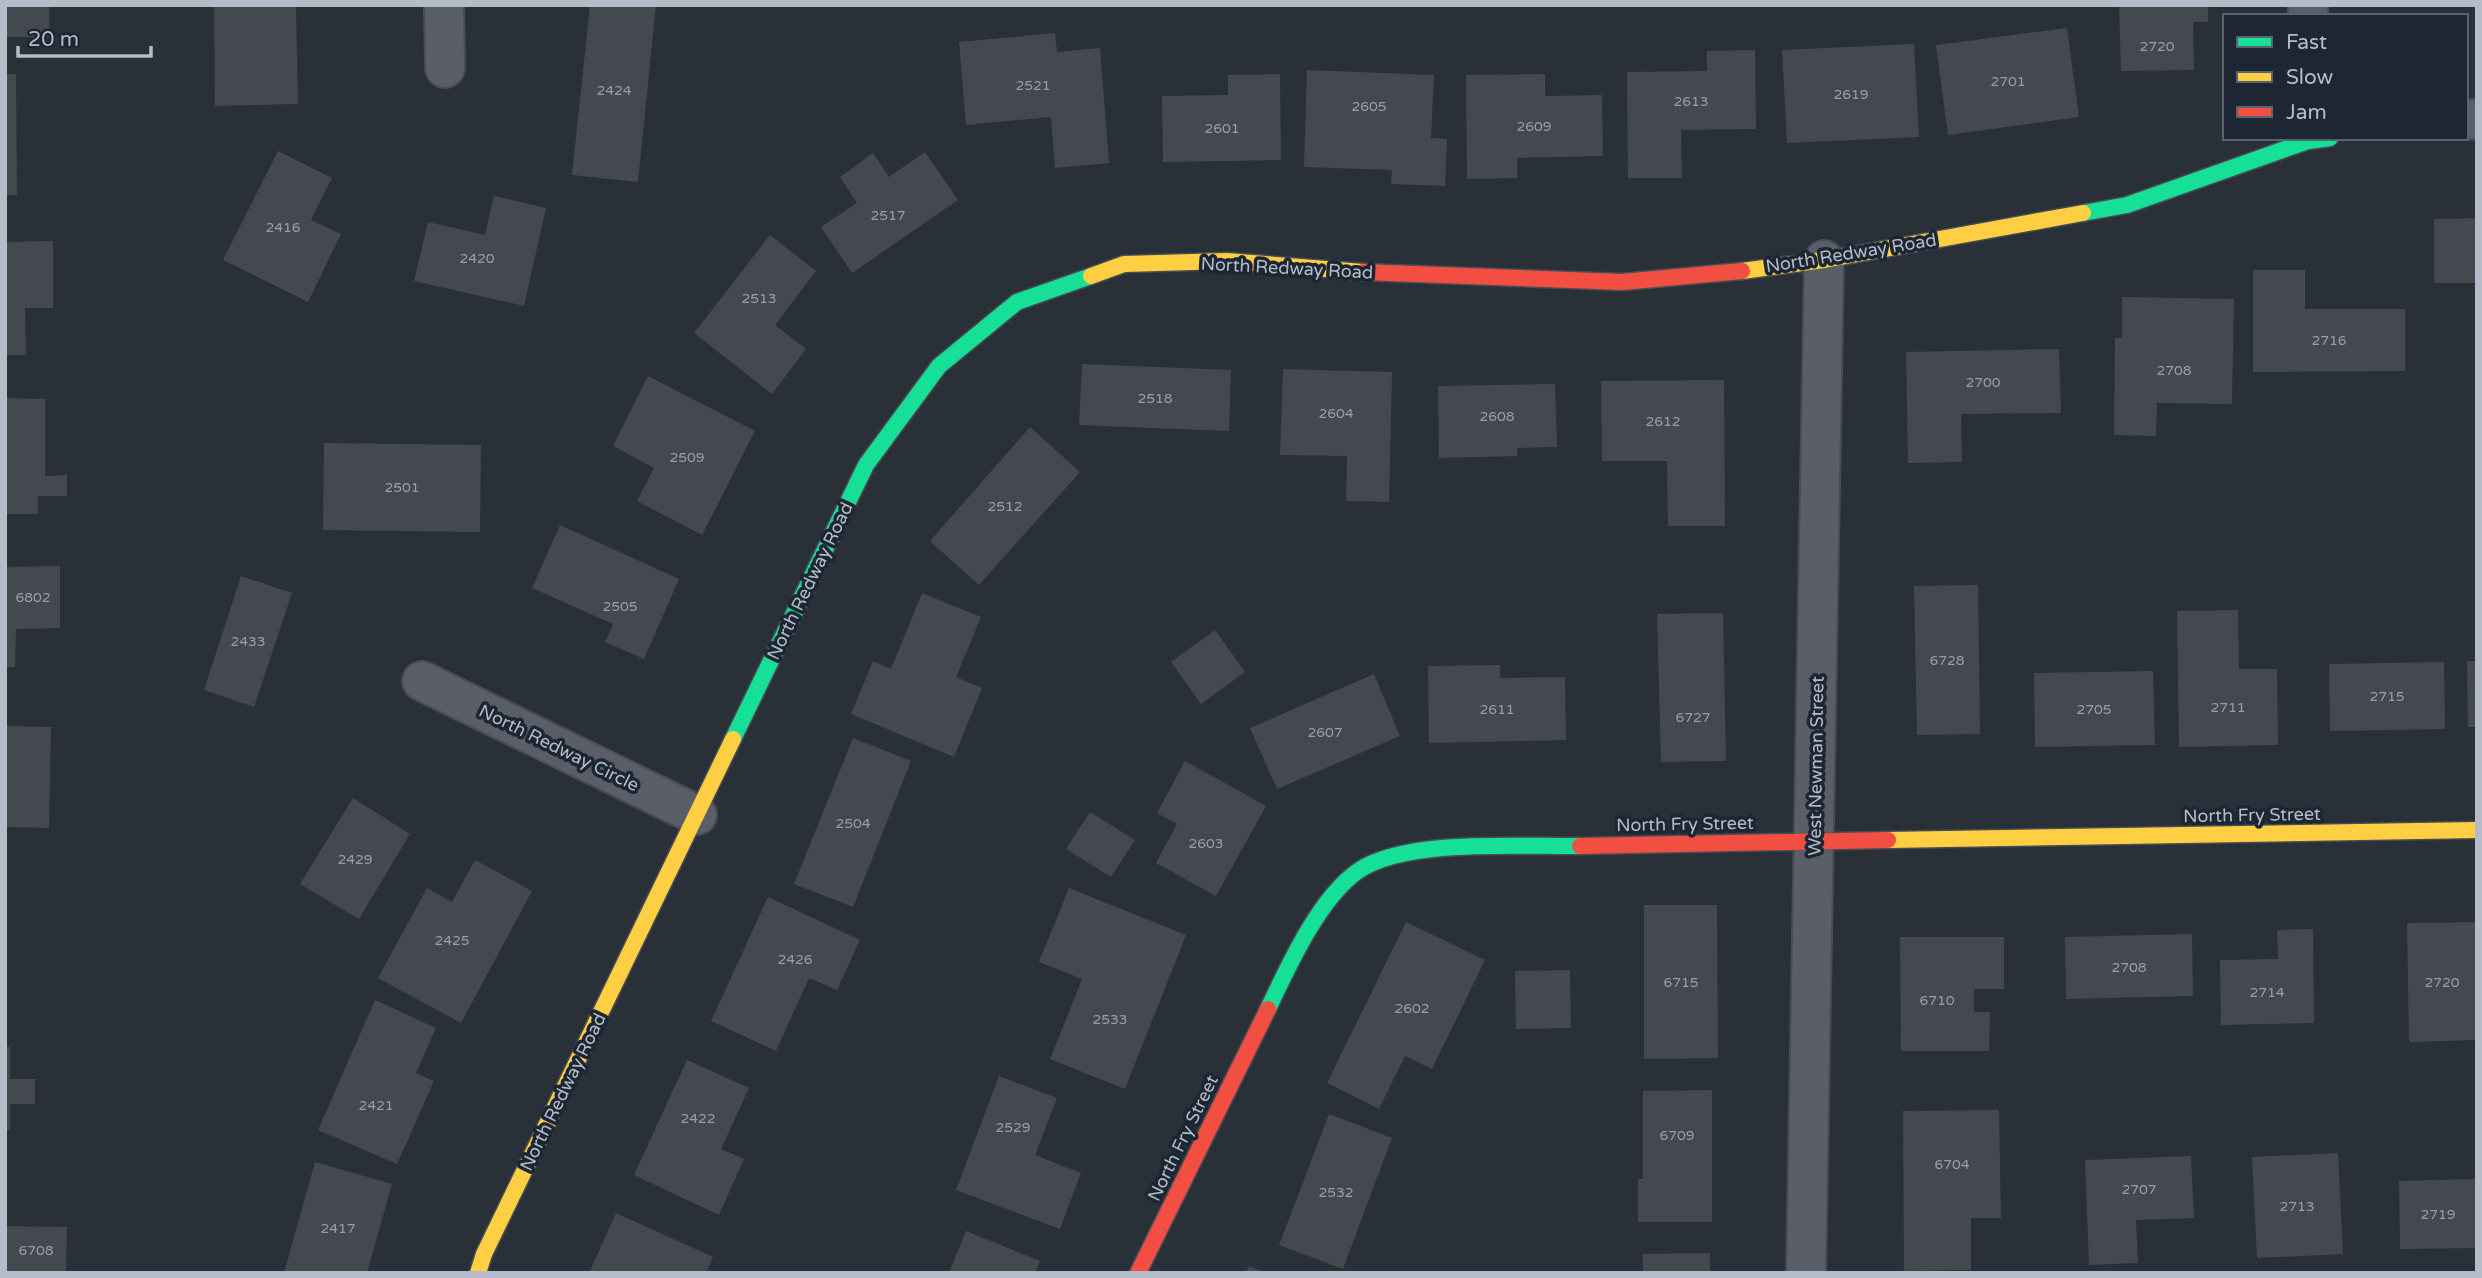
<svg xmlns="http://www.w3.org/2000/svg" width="2482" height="1278" viewBox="0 0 2482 1278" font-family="'Varela Round',sans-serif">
<rect width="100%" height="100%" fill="#2a3038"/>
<path fill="#444950" d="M5 5H49L50 37H5Z
M214 5H296L298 104 215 106Z
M590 5H656L638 182 572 175Z
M2119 5H2208V22H2193L2194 70 2121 71Z
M2067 28 2079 117 1948 135 1936 45Z
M1055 33 1057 52 1100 48 1109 163 1055 168 1051 117 966 125 959 42Z
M1914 44 1919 137 1787 143 1782 50Z
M1755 50 1756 129 1681 130 1682 178H1628L1627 72 1707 71V51Z
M1307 70 1434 75 1431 138 1447 139 1445 186 1391 184 1392 170 1304 167Z
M5 74H16L17 195H5Z
M1280 74 1281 160 1163 162 1162 96 1228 95V75Z
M1545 74V96L1602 95 1603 156 1517 158V178L1467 179 1466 75Z
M278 151 332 178 311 220 341 234 308 302 223 260Z
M925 152 958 200 852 273 821 227 857 203 840 177 873 153 889 177Z
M494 196 546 208 524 306 414 281 428 222 485 235Z
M2477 218V283H2434V219Z
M770 235 816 271 775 325 806 349 772 394 694 333Z
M53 241V308H25L26 355H5V242Z
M2253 270H2305V309H2405V371L2253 372Z
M2122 297 2234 299 2232 404 2157 403 2156 436 2114 435 2115 338H2122Z
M2059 349 2061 413 1961 414 1962 462 1908 463 1906 352Z
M1082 364 1231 370 1229 431 1079 425Z
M1283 369 1392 372 1389 502 1346 501 1347 456 1280 455Z
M648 376 755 431 702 535 637 501 654 468 613 446Z
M1724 380 1725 526H1668L1667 461H1602L1601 381Z
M1555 384 1557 447 1517 448V456L1439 458 1438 386Z
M5 398 45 399V476L67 475V496H38V514H5Z
M1030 427 1080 472 979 585 930 541Z
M324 443 481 445 480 532 323 530Z
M560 525 679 579 644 659 605 642 613 624 532 588Z
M60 566V628L16 629 15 667H5V567Z
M241 576 292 593 254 707 204 690Z
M1978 585 1980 734 1917 735 1914 586Z
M922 593 981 617 956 677 982 688 954 757 851 714 873 661 891 669Z
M2238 610 2239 669H2277L2278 745 2179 747 2177 611Z
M1723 613 1726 761 1661 762 1657 614Z
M1215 630 1245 672 1201 704 1171 662Z
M2467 661H2477V727H2468Z
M2444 662 2445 729 2330 731 2329 664Z
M1500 665V678L1565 677 1566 740 1429 743 1428 666Z
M2153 671 2155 745 2035 747 2034 673Z
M1374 674 1400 736 1277 789 1250 728Z
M5 726 51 727 49 828 5 827Z
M853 738 911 761 853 907 794 884Z
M1185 761 1266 806 1216 896 1156 863 1177 824 1157 813Z
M353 798 410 834 359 919 300 884Z
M1090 812 1135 840 1111 877 1066 849Z
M475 860 532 891 461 1023 378 978 427 888 452 902Z
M1069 888 1186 935 1125 1089 1050 1059 1082 979 1039 962Z
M768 897 860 940 837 990 809 978 776 1051 711 1021Z
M1644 905H1717L1718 1058 1644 1059Z
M1406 922 1485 960 1432 1069 1405 1056 1379 1109 1327 1083Z
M2477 922V1040L2409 1042 2407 923Z
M2313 929 2314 1023 2221 1025 2220 960 2278 959 2277 930Z
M2192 934 2193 996 2066 999 2065 937Z
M1900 937H2004V989H1974V1012H1990L1989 1051H1901Z
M1570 970 1571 1028 1516 1029 1515 971Z
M375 1000 436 1028 416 1073 434 1081 397 1164 318 1130Z
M5 1047H10V1079H35V1104H10V1130H5Z
M687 1060 749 1088 721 1149 744 1159 719 1215 634 1175Z
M999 1076 1057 1098 1035 1155 1081 1173 1060 1229 956 1190Z
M1712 1090V1222H1638V1179H1643V1091Z
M1999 1110 2001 1218H1971V1270L1904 1271 1903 1111Z
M1329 1114 1392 1138 1343 1269 1279 1245Z
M2338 1153 2343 1254 2257 1258 2252 1157Z
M2191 1156 2194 1218 2136 1220 2138 1263 2089 1265 2085 1160Z
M315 1162 392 1184 367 1273H284Z
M2477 1179V1248L2400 1249 2399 1181Z
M616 1213 713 1257 706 1273H589Z
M5 1226 67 1227 66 1273H5Z
M966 1231 1040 1261 1035 1273H949Z
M1710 1253V1273H1643V1254Z
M1249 1266 1266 1273H1246Z"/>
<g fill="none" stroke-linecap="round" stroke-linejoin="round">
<defs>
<path id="street" d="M444 5 445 68
M2308 16V5
M2466 120 2477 119
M422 681 697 815
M1806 1273 1824 260"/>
<path id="fast" d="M2083 213 2127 205 2308 141 2330 138
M733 739 866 465 939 366 1017 302 1091 276
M1268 1009C1288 967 1319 898 1358 871 1406 838 1521 847 1580 846"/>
<path id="slow" d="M1742 271 1824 260 2083 213
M1091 276 1124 264 1227 261 1363 272
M1888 840 2477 830
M478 1273 484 1254 733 739"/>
<path id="jam" d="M1363 272 1622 282 1742 271
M1580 846 1888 840
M1138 1273 1268 1009"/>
</defs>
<use href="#street" stroke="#484c53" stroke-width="42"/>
<use href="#fast" stroke="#484c53" stroke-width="19"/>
<use href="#slow" stroke="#484c53" stroke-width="19"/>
<use href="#jam" stroke="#484c53" stroke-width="19"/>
<use href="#street" stroke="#5a5e66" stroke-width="38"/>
<use href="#fast" stroke="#16e098" stroke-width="16"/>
<use href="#slow" stroke="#ffcf43" stroke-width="16"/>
<use href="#jam" stroke="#f24e42" stroke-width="16"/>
</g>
<g text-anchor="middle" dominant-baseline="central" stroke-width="7" stroke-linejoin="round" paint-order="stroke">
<g font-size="14" fill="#989fab">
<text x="2157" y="46">2720</text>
<text x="2008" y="81">2701</text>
<text x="1033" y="85">2521</text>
<text x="614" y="90">2424</text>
<text x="1851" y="94">2619</text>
<text x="1691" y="101">2613</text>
<text x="1369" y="106">2605</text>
<text x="1534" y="126">2609</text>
<text x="1222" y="128">2601</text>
<text x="888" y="215">2517</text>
<text x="283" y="227">2416</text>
<text x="477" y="258">2420</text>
<text x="759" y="298">2513</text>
<text x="2329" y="340">2716</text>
<text x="2174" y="370">2708</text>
<text x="1983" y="382">2700</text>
<text x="1155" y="398">2518</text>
<text x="1336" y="413">2604</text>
<text x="1497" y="416">2608</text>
<text x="1663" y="421">2612</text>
<text x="687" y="457">2509</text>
<text x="402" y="487">2501</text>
<text x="1005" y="506">2512</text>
<text x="33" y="597">6802</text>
<text x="620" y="606">2505</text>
<text x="248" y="641">2433</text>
<text x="1947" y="660">6728</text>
<text x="2387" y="696">2715</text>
<text x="2228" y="707">2711</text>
<text x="1497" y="709">2611</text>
<text x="2094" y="709">2705</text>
<text x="1693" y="717">6727</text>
<text x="1325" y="732">2607</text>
<text x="853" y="823">2504</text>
<text x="1206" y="843">2603</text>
<text x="355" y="859">2429</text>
<text x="452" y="940">2425</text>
<text x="795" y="959">2426</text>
<text x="2129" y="967">2708</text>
<text x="1681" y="982">6715</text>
<text x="2442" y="982">2720</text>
<text x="2267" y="992">2714</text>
<text x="1937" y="1000">6710</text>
<text x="1412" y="1008">2602</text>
<text x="1110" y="1019">2533</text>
<text x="376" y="1105">2421</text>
<text x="698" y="1118">2422</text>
<text x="1013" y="1127">2529</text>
<text x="1677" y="1135">6709</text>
<text x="1952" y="1164">6704</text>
<text x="2139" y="1189">2707</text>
<text x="1336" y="1192">2532</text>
<text x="2297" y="1206">2713</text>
<text x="2438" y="1214">2719</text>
<text x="338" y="1228">2417</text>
<text x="36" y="1250">6708</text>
</g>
<g font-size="18" fill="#b4bcc9" stroke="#1d2633">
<text transform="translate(1851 253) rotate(-9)">North Redway Road</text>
<text transform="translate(1287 268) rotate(3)">North Redway Road</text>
<text transform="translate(810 581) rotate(-64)">North Redway Road</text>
<text transform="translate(559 748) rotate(26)">North Redway Circle</text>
<text transform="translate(1816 766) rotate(-89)">West Newman Street</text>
<text transform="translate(2252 815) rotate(-1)">North Fry Street</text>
<text transform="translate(1685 824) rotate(-1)">North Fry Street</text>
<text transform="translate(563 1092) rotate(-64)">North Redway Road</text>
<text transform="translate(1183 1138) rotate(-64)">North Fry Street</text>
</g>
</g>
<rect width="2482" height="1278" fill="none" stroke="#b4bcc9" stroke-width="14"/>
<rect x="2223" y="14" width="245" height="126" fill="#1d2633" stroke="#59626f" stroke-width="2"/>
<rect x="2237" y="37" width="35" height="10" fill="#16e098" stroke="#59626f" stroke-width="2"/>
<text x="2286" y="49" font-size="21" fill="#b4bcc9">Fast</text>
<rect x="2237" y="72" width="35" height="10" fill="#ffcf43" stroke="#59626f" stroke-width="2"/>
<text x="2286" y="84" font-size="21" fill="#b4bcc9">Slow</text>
<rect x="2237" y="107" width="35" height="10" fill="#f24e42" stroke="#59626f" stroke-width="2"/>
<text x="2286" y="119" font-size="21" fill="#b4bcc9">Jam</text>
<path d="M18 46v10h133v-10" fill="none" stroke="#b4bcc9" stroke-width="3.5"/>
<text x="28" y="46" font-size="21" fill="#b4bcc9" stroke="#1d2633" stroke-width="5" paint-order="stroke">20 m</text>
</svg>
